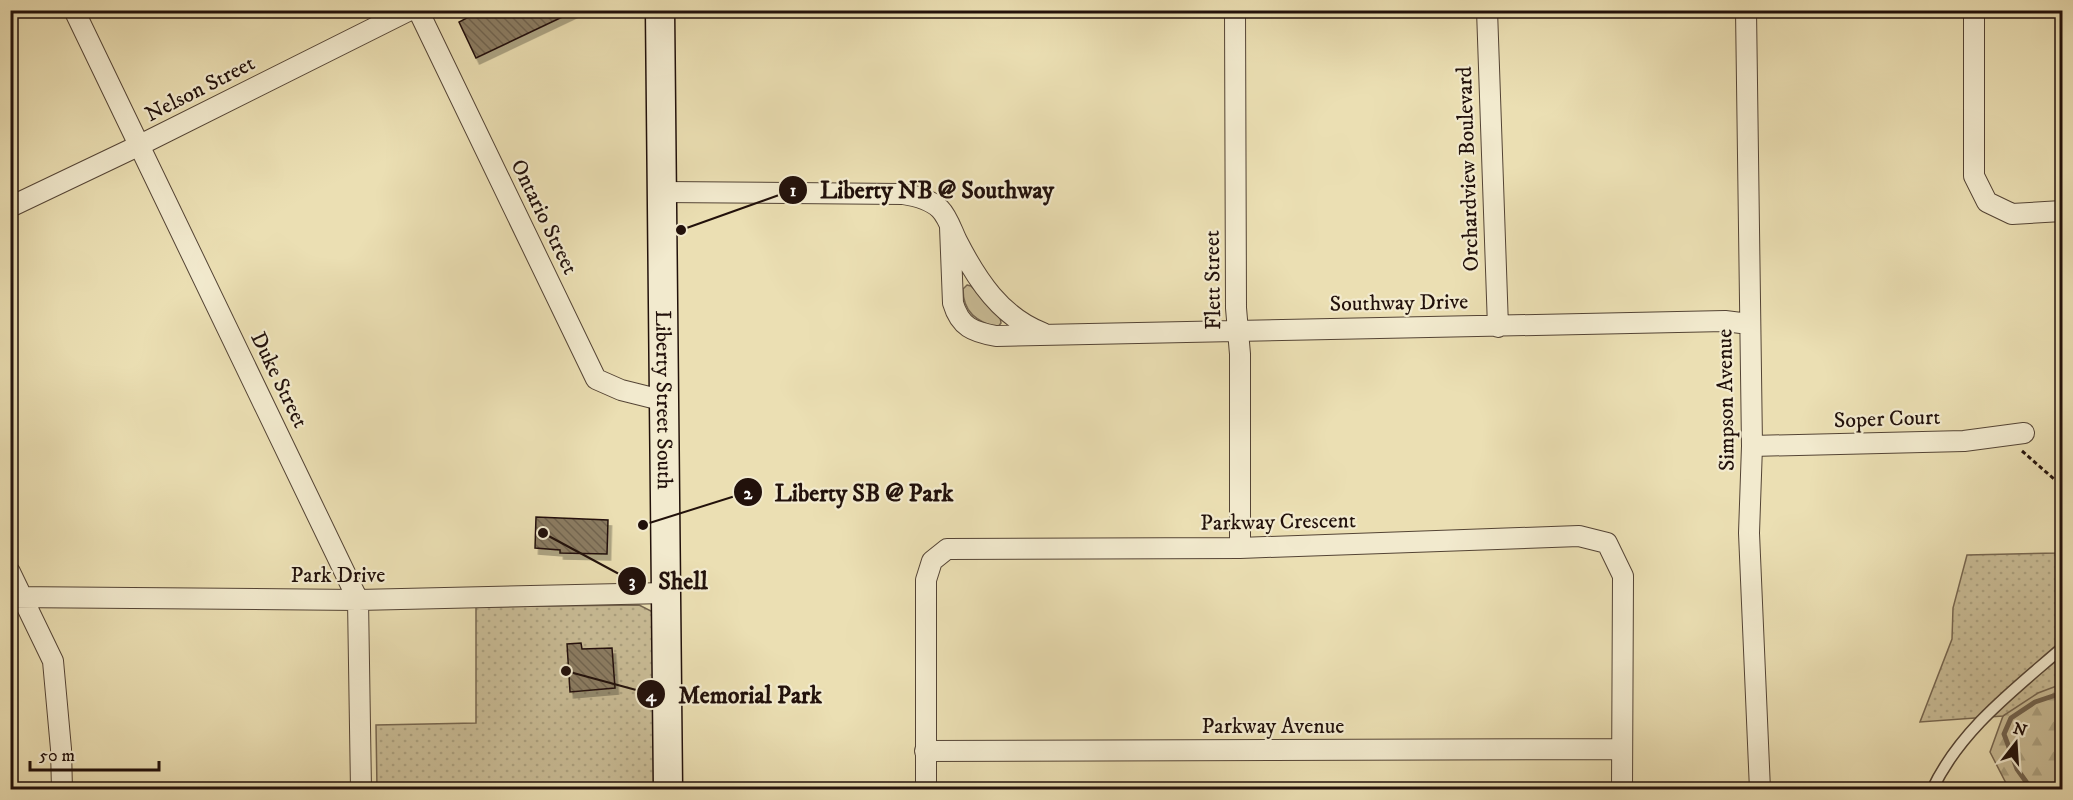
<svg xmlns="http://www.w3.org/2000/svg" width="2073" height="800" viewBox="0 0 2073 800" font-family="'IM FELL DW Pica',serif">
<defs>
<pattern id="forest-firs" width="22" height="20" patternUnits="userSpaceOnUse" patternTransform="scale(1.5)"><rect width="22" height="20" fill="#c9bc96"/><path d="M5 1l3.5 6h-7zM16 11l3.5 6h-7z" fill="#aca180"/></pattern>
<pattern id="park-dots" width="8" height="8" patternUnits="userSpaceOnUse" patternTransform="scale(1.5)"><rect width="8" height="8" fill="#c9bc96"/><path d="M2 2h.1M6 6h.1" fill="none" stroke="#aca180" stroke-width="1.8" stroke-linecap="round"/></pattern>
<pattern id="building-back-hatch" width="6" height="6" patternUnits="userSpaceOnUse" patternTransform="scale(1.5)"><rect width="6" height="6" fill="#8b7c62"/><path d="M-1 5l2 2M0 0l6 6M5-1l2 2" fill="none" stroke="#71644f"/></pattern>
<filter id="shadow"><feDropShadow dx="3.5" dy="6" stdDeviation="0" flood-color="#0004"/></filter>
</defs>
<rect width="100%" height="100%" fill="#ebdfb3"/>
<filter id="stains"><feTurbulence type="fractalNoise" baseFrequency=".00333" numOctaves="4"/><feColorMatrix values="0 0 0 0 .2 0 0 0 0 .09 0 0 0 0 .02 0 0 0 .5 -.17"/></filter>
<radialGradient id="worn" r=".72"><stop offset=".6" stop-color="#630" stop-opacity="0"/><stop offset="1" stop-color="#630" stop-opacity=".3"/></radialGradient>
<path fill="#c9bc96" stroke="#766650" stroke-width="1.5" d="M967 285 971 286 1000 317 1001 323 997 328C977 321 963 313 963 289Z"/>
<path fill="url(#forest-firs)" stroke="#766650" stroke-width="1.5" d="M2062 663V789H2009L1990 752 2003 716 2048 672Z"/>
<path fill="url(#park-dots)" stroke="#766650" stroke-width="1.5" d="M2062 547V684L2038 693 2003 716 1920 722 1952 639 1953 608 1967 555 2058 553Z
M639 605 651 611 655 620 658 789H377L376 725 476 723V607Z"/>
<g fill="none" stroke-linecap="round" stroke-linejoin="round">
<path stroke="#72634e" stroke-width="5" d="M2032 790 2017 769 2004 734 2011 718 2035 702 2062 693"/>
</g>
<path fill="url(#building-back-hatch)" stroke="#22110b" stroke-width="1.5" filter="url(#shadow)" d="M482 10H577L476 58 459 22Z
M536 517 608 520 607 554 560 553V550L535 548Z
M581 643 582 649 612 648 615 688 570 692 567 644Z"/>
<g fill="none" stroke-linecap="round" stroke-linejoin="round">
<defs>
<path id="lane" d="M1932 790C1960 730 2014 690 2062 648"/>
<path id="street" d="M74 10 358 600 361 790
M418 10 596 379 621 390 665 401
M1235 10 1236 308 1240 354V548
M1487 10 1498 327
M1746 10 1752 446 1749 533 1760 790
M1974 10V176L1987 202 2012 214 2062 211
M662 192 903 194C916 196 930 199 940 209 948 217 952 231 957 241 977 280 1001 317 1043 333
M10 207 140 145 410 10
M950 227 953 303C960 327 973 332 996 336L1725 321 1749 324
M1752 446 1964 441 2024 433
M10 572 53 661 61 749 62 790
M10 597 358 600 666 593
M925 751 1622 749
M926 790V580L932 561 947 549 1240 548 1579 536 1607 543 1623 576 1622 790"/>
<g id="secondary">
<path id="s1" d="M660 10 668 790"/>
</g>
</defs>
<use href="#lane" stroke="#544435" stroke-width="13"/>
<use href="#street" stroke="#544435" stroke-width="22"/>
<use href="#secondary" stroke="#22110b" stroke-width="31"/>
<path stroke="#22110b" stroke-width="3" stroke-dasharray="4.5 3" stroke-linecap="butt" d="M2022 451 2062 486"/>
<use href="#lane" stroke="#f2eace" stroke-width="10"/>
<use href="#street" stroke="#f2eace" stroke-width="20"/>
<use href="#secondary" stroke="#f2eace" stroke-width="28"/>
</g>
<g text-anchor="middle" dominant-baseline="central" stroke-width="4.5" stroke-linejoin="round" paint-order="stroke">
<g font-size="22" fill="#22110b" stroke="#f2eace">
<text transform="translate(200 89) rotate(-27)">Nelson Street</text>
<text transform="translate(1468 169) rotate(-92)">Orchardview Boulevard</text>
<text transform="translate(544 217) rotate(64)">Ontario Street</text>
<text transform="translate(1213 280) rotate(-91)">Flett Street</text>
<text transform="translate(1399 303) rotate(-1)">Southway Drive</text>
<text transform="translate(279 380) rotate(64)">Duke Street</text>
<text stroke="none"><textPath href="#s1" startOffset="390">Liberty Street South</textPath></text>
<text transform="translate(1726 400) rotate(-91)">Simpson Avenue</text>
<text transform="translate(1887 419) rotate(-2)">Soper Court</text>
<text transform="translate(1278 522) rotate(-1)">Parkway Crescent</text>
<text x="338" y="575">Park Drive</text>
<text x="1273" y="726">Parkway Avenue</text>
</g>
</g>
<path fill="none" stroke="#22110b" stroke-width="2" d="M681 230L793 190M643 525L748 492M543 533L632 581M566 671L651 694"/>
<g fill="#22110b" stroke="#f2eace" stroke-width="2">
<circle cx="681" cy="230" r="6"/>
<circle cx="643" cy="525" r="6"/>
<circle cx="543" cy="533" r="6"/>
<circle cx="566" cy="671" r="6"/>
<circle cx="793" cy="190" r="15"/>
<circle cx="748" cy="492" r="15"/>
<circle cx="632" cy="581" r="15"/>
<circle cx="651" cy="694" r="15"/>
</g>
<g font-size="18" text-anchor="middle" font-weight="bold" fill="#fff">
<text x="793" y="196">1</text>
<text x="748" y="499">2</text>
<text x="632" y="587">3</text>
<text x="651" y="701">4</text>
</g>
<g font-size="24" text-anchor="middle" font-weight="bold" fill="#22110b" stroke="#f2eace" stroke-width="4.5" stroke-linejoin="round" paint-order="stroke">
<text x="937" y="198">Liberty NB @ Southway</text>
<text x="864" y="501">Liberty SB @ Park</text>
<text x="683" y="589">Shell</text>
<text x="750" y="703">Memorial Park</text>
</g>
<rect width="2073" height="800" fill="none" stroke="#ebdfb3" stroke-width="36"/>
<rect x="12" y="12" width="2049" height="776" fill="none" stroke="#22110b" stroke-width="3"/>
<rect x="18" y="18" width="2037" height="764" fill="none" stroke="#22110b" stroke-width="1.5"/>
<g transform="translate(2016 743) rotate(17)" stroke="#f2eace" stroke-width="4.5" paint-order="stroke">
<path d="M0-4.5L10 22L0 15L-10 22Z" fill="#22110b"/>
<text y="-9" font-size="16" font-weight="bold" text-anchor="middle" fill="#22110b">N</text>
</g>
<path d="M30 761v9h129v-9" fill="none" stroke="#22110b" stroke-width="3"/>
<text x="39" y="761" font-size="18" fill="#22110b" stroke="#f2eace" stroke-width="4.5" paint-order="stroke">50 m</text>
<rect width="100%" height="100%" filter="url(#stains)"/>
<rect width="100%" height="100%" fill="url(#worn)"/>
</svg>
